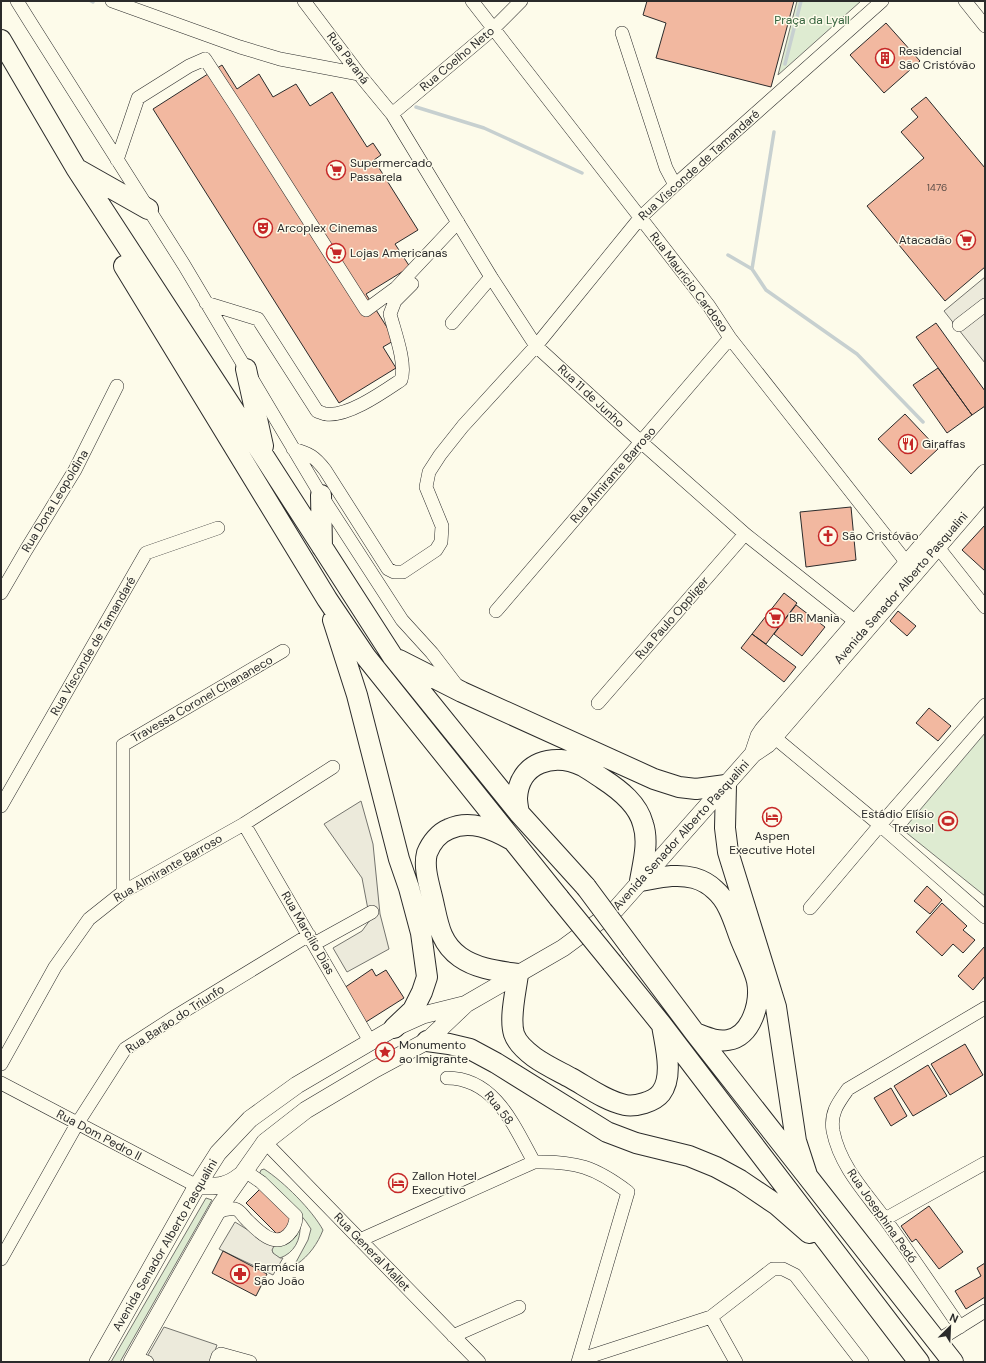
<svg xmlns="http://www.w3.org/2000/svg" width="986" height="1363" viewBox="0 0 986 1363" font-family="'DM Sans',sans-serif">
<rect width="100%" height="100%" fill="#fdfbea"/>
<path fill="#deebd1" stroke="#74746e" d="M797 1H861L778 75Z
M985 733V896L903 830Z
M264 1169C284 1182 312 1210 323 1230 318 1243 309 1256 297 1264H295L308 1240 311 1229C300 1210 275 1190 259 1175L261 1170Z
M206 1198 212 1200 120 1362H111Z
M300 1225C301 1240 294 1253 280 1258 275 1256 271 1253 272 1247 283 1244 287 1246 296 1236V1231Z"/>
<path fill="#eceadb" stroke="#74746e" d="M985 277V363L944 311Z
M361 801 373 844 380 914 389 949 347 972 333 948 362 931 370 920 362 878 324 824Z
M235 1222 274 1246 272 1250 273 1253 280 1258H283L273 1275 219 1249Z
M164 1327 217 1345 211 1362H144Z"/>
<g fill="none" stroke-linecap="round" stroke-linejoin="round">
<path stroke="#c7d0d0" stroke-width="3.5" d="M91 1 93 2
M785 64 801 1
M416 107 484 128 582 173
M728 255 752 269 766 290 857 354 923 422
M752 269 774 132"/>
</g>
<path fill="#f2b8a0" stroke="#2b2b2b" d="M647 1H794L771 87 656 58 666 23 643 15Z
M886 23 920 61 884 93 850 55Z
M222 65 237 89 259 74 273 97 296 84 310 106 332 92 367 147 373 143 381 155 374 160 418 230 395 244 410 267 366 294 395 340 383 347 396 368 339 403 153 109Z
M926 97 985 168V267L945 301 867 206 924 158 901 132 918 117 911 109Z
M936 323 985 391V406L972 415 916 337Z
M938 368 972 415 947 433 913 385Z
M905 414 938 449 911 474 878 439Z
M851 507 856 560 806 567 800 512Z
M985 525V571L962 550Z
M784 593 797 603 766 644 752 634Z
M796 605 825 627 802 656 774 634Z
M898 611 916 626 907 636 890 621Z
M752 634 796 667 784 682 741 648Z
M929 708 951 726 938 741 916 723Z
M927 886 942 900 930 914 914 901Z
M942 903 967 926 963 930 975 940 963 953 953 944 942 956 916 932Z
M985 946V976L973 990 958 976Z
M372 969 376 976 386 970 404 998 366 1022 344 988Z
M965 1044 983 1075 950 1095 931 1064Z
M928 1065 947 1096 913 1116 894 1086Z
M891 1088 907 1116 891 1126 874 1098Z
M262 1187 294 1219 287 1225 290 1228 281 1238 246 1203Z
M929 1206 963 1252 939 1269 916 1239 912 1242 901 1226Z
M223 1251 267 1274 256 1296 212 1273Z
M985 1263V1297L966 1309 955 1291 981 1276 977 1268Z"/>
<g fill="none" stroke-linecap="round" stroke-linejoin="round">
<defs>
<path id="minor" d="M17 1 32 25 184 265 321 495 402 620 432 653 458 687
M112 1 240 47 280 59 359 74
M304 1 359 74 392 114 491 277 536 346 641 442 745 534 856 622
M472 1 709 306 730 338 907 563
M965 1 985 26
M622 33 666 168 675 185
M392 114 493 29 521 1
M117 160 138 98 189 66 205 59 239 111 366 310 396 288 458 222
M206 303 258 319 317 411C320 412 324 414 326 414 348 417 383 392 401 380 407 364 394 330 390 314L395 301 412 284
M452 323 491 277
M959 325 985 305
M293 449C309 453 315 457 325 470L388 569 394 572H403L436 550 441 542 442 526 426 487 429 472 440 455 463 426 536 346 640 218 675 185 882 1
M937 546 985 607
M1 593 26 550 75 470 117 386
M496 611 730 338
M598 703 745 534
M774 737 880 825 985 917
M1 806 146 553 218 528
M244 824 371 1043
M123 892V745L283 651
M810 908 880 825 985 705
M314 944 372 912
M1 1064 55 967 89 919 123 892 244 824 333 767
M447 1078C495 1078 514 1126 534 1162
M1 1083 197 1186
M265 1142 479 1362
M217 1213C222 1210 229 1208 235 1209 240 1210 243 1216 246 1219 256 1229 274 1249 288 1235 293 1230 296 1223 296 1216L261 1182 245 1171
M885 1219 985 1163
M360 1240 534 1162C576 1161 595 1167 628 1192L578 1362
M1 1259 77 1124 125 1049 176 1016 309 935
M711 1317 736 1362
M960 1327C935 1291 911 1255 885 1219 865 1192 840 1166 833 1131 830 1113 838 1103 848 1089L985 1008
M453 1336 519 1307
M937 1341 985 1311
M134 1358 147 1362
M579 1360 711 1317 773 1269H783L795 1275 862 1362
M216 1362 218 1356 221 1354 250 1362"/>
<path id="major" d="M753 754 759 736 763 730 985 473
M197 1186C216 1186 225 1188 240 1176
M98 1362 197 1186 218 1153 250 1119 297 1085 394 1028 423 1015 463 1005
M132 1362 220 1206 265 1142 306 1110 375 1069 427 1041 466 1004 563 948 616 909 753 754 768 744 985 492"/>
<path id="highway" d="M1 40 76 168 265 458 393 657 519 813 586 887
M79 170 148 209
M124 266 327 599 366 657 559 898
M246 369 263 446
M321 495 322 547
M333 620 357 695 399 859 409 888 421 933 427 977 422 992 413 1010 394 1028
M399 660 462 692 654 779 679 787 696 789 726 785 725 828 728 852 776 1007 796 1141 807 1175
M519 813C518 808 517 803 517 798 519 762 554 752 583 766 590 770 597 775 603 779 620 790 638 804 643 824 649 842 643 863 640 881 658 878 676 873 694 878 701 880 710 885 715 890 729 902 734 922 740 938 745 951 754 968 757 981 761 1002 752 1036 728 1040 716 1042 706 1037 695 1033
M512 840C492 829 470 819 449 829 439 833 431 843 427 853 423 868 430 887 433 901 438 923 440 943 460 957 477 969 498 971 518 974 516 991 509 1018 514 1034 517 1043 526 1051 534 1057 545 1065 558 1071 571 1078 587 1087 606 1101 625 1105 635 1107 654 1102 661 1093 674 1076 665 1045 662 1025
M632 949 695 1033 953 1362
M612 963 662 1025 919 1362
M427 1041 449 1044 470 1049 496 1063 607 1132 636 1143 689 1156 716 1167 740 1180 777 1205 809 1233"/>
</defs>
<use href="#minor" stroke="#2b2b2b" stroke-width="14"/>
<use href="#major" stroke="#2b2b2b" stroke-width="18"/>
<use href="#highway" stroke="#2b2b2b" stroke-width="22"/>
<use href="#minor" stroke="#fdfbea" stroke-width="13"/>
<use href="#major" stroke="#fdfbea" stroke-width="17"/>
<use href="#highway" stroke="#fdfbea" stroke-width="20"/>
<defs>
<path id="highway-bridge" d="M586 887 632 949
M559 898 612 963"/>
</defs>
<use href="#highway-bridge" stroke="#2b2b2b" stroke-width="22" stroke-linecap="butt"/>
<use href="#highway-bridge" stroke="#fdfbea" stroke-width="20"/>
</g>
<defs>
<symbol id="building-ring" viewBox="-11 -11 22 22"><circle r="9.5" fill="#fdfbea" stroke="#c62828" stroke-width="1.5"/><path d="M-4-6H4V6H1V3H-1V6H-4ZM-2.5-4.3h1.7v1.8h-1.7ZM.8-4.3h1.7v1.8H.8ZM-2.5-1h1.7V.8h-1.7ZM.8-1h1.7V.8H.8Z" fill="#c62828"/></symbol>
<symbol id="supermarket-ring" viewBox="-11 -11 22 22"><circle r="9.5" fill="#fdfbea" stroke="#c62828" stroke-width="1.5"/><path d="M-6-5.5h2.5l.6 2H6L4.5 2H-2.5L-4.4-4H-6ZM-1.5 3.2a1.3 1.3 0 1 0 .1 0ZM3 3.2a1.3 1.3 0 1 0 .1 0Z" fill="#c62828"/></symbol>
<symbol id="theatre-ring" viewBox="-11 -11 22 22"><circle r="9.5" fill="#fdfbea" stroke="#c62828" stroke-width="1.5"/><path d="M-5-5.5Q0-4 5-5.5V0Q5 5 0 6Q-5 5-5 0ZM-3.3-2.5H-1v1.5H-3.3ZM1-2.5H3.3v1.5H1ZM-2.8 1Q0 5.5 2.8 1Z" fill="#c62828"/></symbol>
<symbol id="restaurant-ring" viewBox="-11 -11 22 22"><circle r="9.5" fill="#fdfbea" stroke="#c62828" stroke-width="1.5"/><path d="M-5-6h1v4h1v-4h1v4h1v-4h1v5L-1.5 .5V6h-2V.5L-5-1ZM5-6V6H3V1.5H1.5Q1.5-4 5-6Z" fill="#c62828"/></symbol>
<symbol id="church-ring" viewBox="-11 -11 22 22"><circle r="9.5" fill="#fdfbea" stroke="#c62828" stroke-width="1.5"/><path d="M-1.2-6h2.4v3.5h3.3v2.4h-3.3V6h-2.4V-.1h-3.3v-2.4h3.3Z" fill="#c62828"/></symbol>
<symbol id="hotel-ring" viewBox="-11 -11 22 22"><circle r="9.5" fill="#fdfbea" stroke="#c62828" stroke-width="1.5"/><path d="M-6-4.5h1.5V1H6V5H4.5V3h-9V5H-6ZM-4 0a1.8 1.8 0 1 1 3.6 0ZM.5 0V-2.5h3Q6-2.5 6 0Z" fill="#c62828"/></symbol>
<symbol id="stadium-ring" viewBox="-11 -11 22 22"><circle r="9.5" fill="#fdfbea" stroke="#c62828" stroke-width="1.5"/><path d="M0-5a6.5 5 0 1 0 0 10a6.5 5 0 1 0 0-10ZM-3.5-1.8h7v3.6h-7Z" fill="#c62828"/></symbol>
<symbol id="sight-ring" viewBox="-11 -11 22 22"><circle r="9.5" fill="#fdfbea" stroke="#c62828" stroke-width="1.5"/><path d="M0-6L1.8-2.2L6-1.7L2.9 1.2L3.7 5.4L0 3.3L-3.7 5.4L-2.9 1.2L-6-1.7L-1.8-2.2Z" fill="#c62828"/></symbol>
<symbol id="pharmacy-ring" viewBox="-11 -11 22 22"><circle r="9.5" fill="#fdfbea" stroke="#c62828" stroke-width="1.5"/><path d="M-2-6h4v4h4v4h-4v4h-4v-4h-4v-4h4Z" fill="#c62828"/></symbol>
</defs>
<g fill-rule="evenodd">
<use href="#building-ring" x="874" y="47" width="22" height="22"/>
<use href="#supermarket-ring" x="325" y="159" width="22" height="22"/>
<use href="#theatre-ring" x="252" y="217" width="22" height="22"/>
<use href="#supermarket-ring" x="955" y="229" width="22" height="22"/>
<use href="#supermarket-ring" x="325" y="242" width="22" height="22"/>
<use href="#restaurant-ring" x="897" y="433" width="22" height="22"/>
<use href="#church-ring" x="817" y="525" width="22" height="22"/>
<use href="#supermarket-ring" x="764" y="607" width="22" height="22"/>
<use href="#hotel-ring" x="761" y="806" width="22" height="22"/>
<use href="#stadium-ring" x="937" y="810" width="22" height="22"/>
<use href="#sight-ring" x="374" y="1041" width="22" height="22"/>
<use href="#hotel-ring" x="387" y="1172" width="22" height="22"/>
<use href="#pharmacy-ring" x="229" y="1263" width="22" height="22"/>
</g>
<g text-anchor="middle" dominant-baseline="central" stroke-width="3" stroke-linejoin="round" paint-order="stroke">
<g font-size="10" fill="#5d4e48">
<text x="937" y="187">1476</text>
</g>
<g font-size="12" fill="#34623c" stroke="#fdfbea">
<text x="812" y="20">Praça da Lyall</text>
</g>
<g font-size="12" fill="#2b2b2b" stroke="#fdfbea" text-anchor="start">
<text x="899" y="51">Residencial<tspan x="899" dy="14">São Cristóvão</tspan></text>
<text x="350" y="163">Supermercado<tspan x="350" dy="14">Passarela</tspan></text>
<text x="277" y="228">Arcoplex Cinemas</text>
<text x="952" y="240" text-anchor="end">Atacadão</text>
<text x="350" y="253">Lojas Americanas</text>
<text x="922" y="444">Giraffas</text>
<text x="842" y="536">São Cristóvão</text>
<text x="789" y="618">BR Mania</text>
<text x="934" y="814" text-anchor="end">Estádio Elísio<tspan x="934" dy="14">Trevisol</tspan></text>
<text x="772" y="836" text-anchor="middle">Aspen<tspan x="772" dy="14">Executive Hotel</tspan></text>
<text x="399" y="1045">Monumento<tspan x="399" dy="14">ao Imigrante</tspan></text>
<text x="412" y="1176">Zallon Hotel<tspan x="412" dy="14">Executivo</tspan></text>
<text x="254" y="1267">Farmácia<tspan x="254" dy="14">São João</tspan></text>
</g>
<g font-size="12" fill="#2b2b2b" stroke="#fdfbea">
<text transform="translate(348 58) rotate(53)">Rua Paraná</text>
<text transform="translate(457 59) rotate(-40)">Rua Coelho Neto</text>
<text transform="translate(699 165) rotate(-42)">Rua Visconde de Tamandaré</text>
<text transform="translate(689 282) rotate(53)">Rua Maurício Cardoso</text>
<text transform="translate(591 396) rotate(43)">Rua 11 de Junho</text>
<text transform="translate(613 475) rotate(-49)">Rua Almirante Barroso</text>
<text transform="translate(55 501) rotate(-59)">Rua Dona Leopoldina</text>
<text transform="translate(901 588) rotate(-49)">Avenida Senador Alberto Pasqualini</text>
<text transform="translate(672 618) rotate(-49)">Rua Paulo Oppliger</text>
<text transform="translate(93 646) rotate(-60)">Rua Visconde de Tamandaré</text>
<text transform="translate(202 699) rotate(-30)">Travessa Coronel Chananeco</text>
<text transform="translate(681 835) rotate(-48)">Avenida Senador Alberto Pasqualini</text>
<text transform="translate(168 868) rotate(-30)">Rua Almirante Barroso</text>
<text transform="translate(308 933) rotate(60)">Rua Marcílio Dias</text>
<text transform="translate(175 1019) rotate(-33)">Rua Barão do Triunfo</text>
<text transform="translate(499 1108) rotate(52)">Rua 58</text>
<text transform="translate(99 1135) rotate(28)">Rua Dom Pedro II</text>
<text transform="translate(882 1216) rotate(55)">Rua Josephina Pedó</text>
<text transform="translate(165 1245) rotate(-60)">Avenida Senador Alberto Pasqualini</text>
<text transform="translate(372 1252) rotate(46)">Rua General Mallet</text>
</g>
</g>
<rect width="986" height="1363" fill="none" stroke="#2b2b2b" stroke-width="4"/>
<g transform="translate(950 1327) rotate(24)" stroke="#fdfbea" stroke-width="3" paint-order="stroke">
<path d="M0-3L7 15L0 10L-7 15Z" fill="#2b2b2b"/>
<text y="-6" font-size="11" font-weight="bold" text-anchor="middle" fill="#2b2b2b">N</text>
</g>
</svg>
